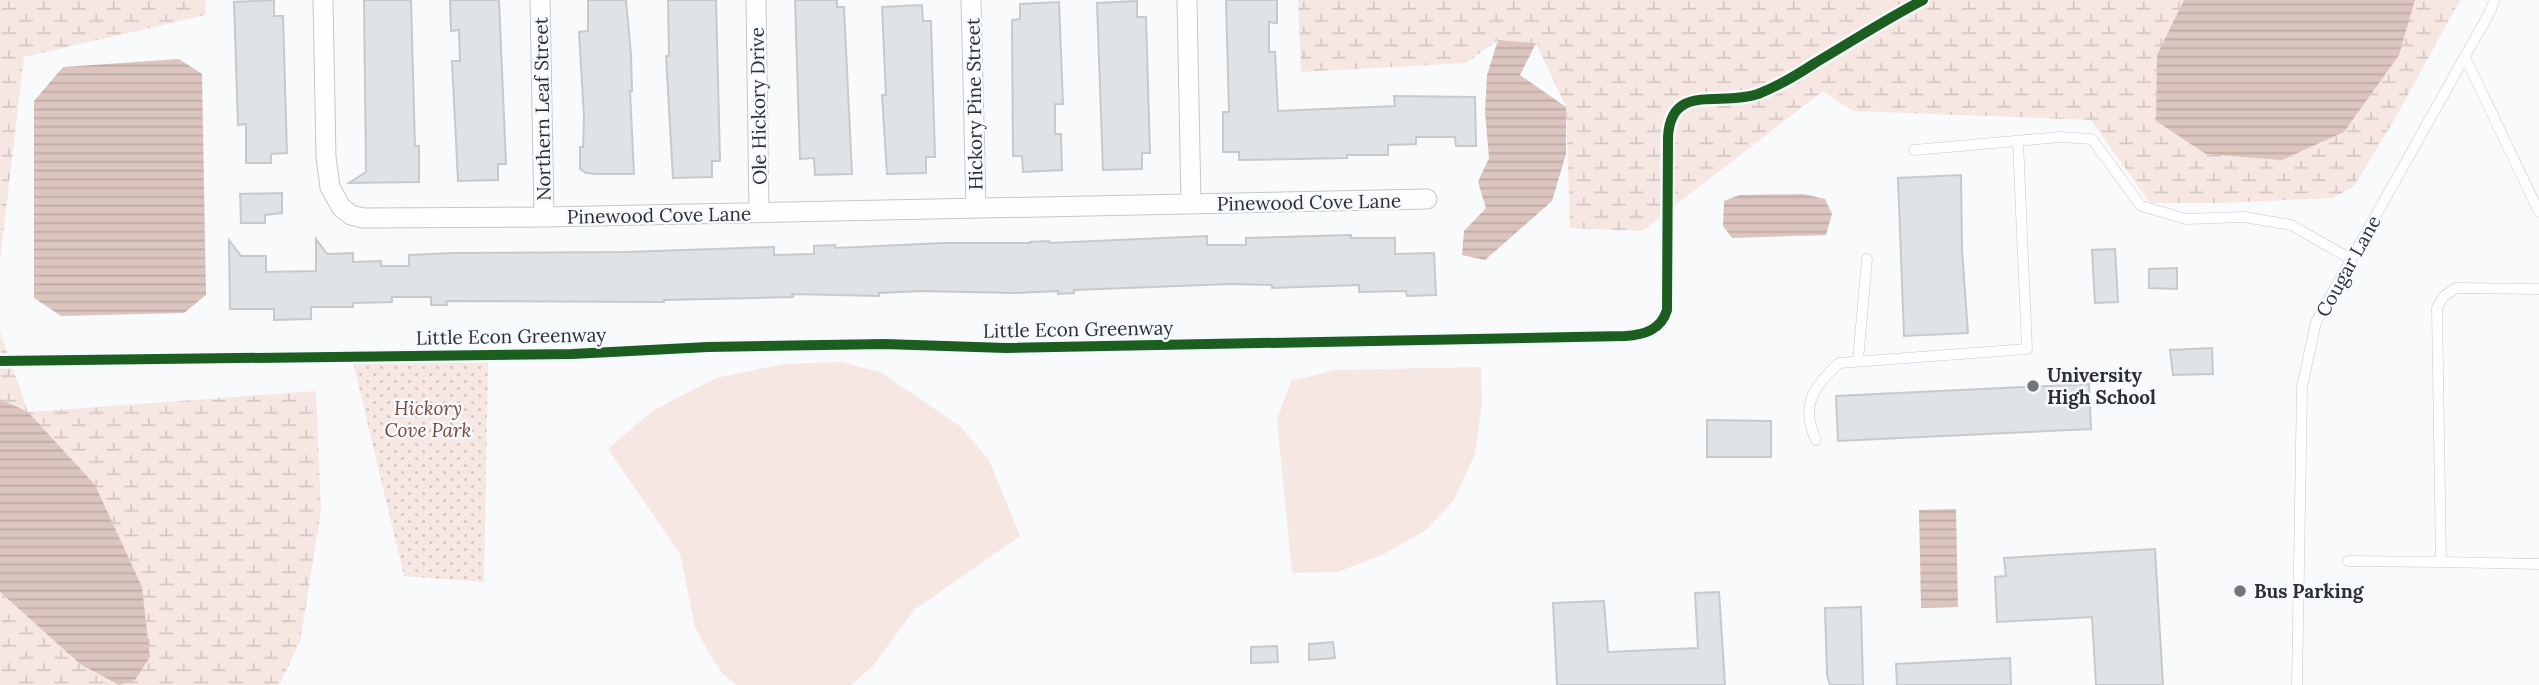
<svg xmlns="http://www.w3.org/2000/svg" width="2539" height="685" viewBox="0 0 2539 685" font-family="Lora,serif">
<defs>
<pattern id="grass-dots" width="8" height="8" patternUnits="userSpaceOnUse" patternTransform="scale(1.75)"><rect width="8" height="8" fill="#f6e7e3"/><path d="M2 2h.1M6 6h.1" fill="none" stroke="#d3c6c3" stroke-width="1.8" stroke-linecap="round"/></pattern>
<pattern id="wetland-marsh" width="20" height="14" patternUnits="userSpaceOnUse" patternTransform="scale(1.75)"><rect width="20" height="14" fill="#f6e7e3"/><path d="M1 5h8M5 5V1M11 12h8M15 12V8" fill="none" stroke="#d3c6c3"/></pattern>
<pattern id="water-rules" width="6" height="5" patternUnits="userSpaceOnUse" patternTransform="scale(1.75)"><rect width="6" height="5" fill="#dcc5be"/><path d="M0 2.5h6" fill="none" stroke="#bdaaa4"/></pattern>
</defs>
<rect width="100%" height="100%" fill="#f8fafc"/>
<path fill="url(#grass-dots)" d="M488 359 484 582 404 576 353 362Z"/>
<path fill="url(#wetland-marsh)" d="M0 0H205L206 15 24 57 0 261Z
M1298 0H2460L2397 115 2354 186 2333 198 2219 203H2150L2091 120 1853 111 1823 91 1642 231 1570 228 1566 107 1536 43 1498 40 1466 63 1301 72Z
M0 332 28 412 316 391 321 511 300 642 279 685H0V592L80 664 28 412 0 399Z"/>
<path fill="#f6e7e3" d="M841 362 880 372 960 426 989 460 1020 536 914 610 873 666 851 685H737L723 674 709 653 695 627 680 554 608 449 652 411 716 378 784 364Z
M1481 367 1482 402 1475 454 1454 500 1426 530 1384 554 1338 572 1292 573 1277 420 1291 381 1335 370Z"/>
<path fill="url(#water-rules)" d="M2184 0H2415L2399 55 2344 132 2282 160 2206 154 2156 121 2157 55Z
M1498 40 1536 43 1520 75 1566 107V154L1552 201 1485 260 1462 255 1464 231 1486 208 1478 182 1489 158 1485 112 1487 75Z
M179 59 202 74 206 295 184 313 61 316 34 298V101L63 67Z
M1803 194 1825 199 1832 214 1826 235 1732 238 1723 226 1724 201 1739 195Z
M0 399 28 412 95 485 142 587 150 657 135 680 119 685 80 664 0 592Z
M1956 509 1958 607 1921 608 1919 510Z"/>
<path fill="#dee3e8" stroke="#c8c9cb" stroke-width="2" d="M274 0V16H283L287 153 271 154V163H246V124L238 125 234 2Z
M364 0H411L415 146H419V182L349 183 366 172Z
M450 0H499L506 164H498V180L458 181 452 61H460L459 30 451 31Z
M588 0H626L631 55 632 91H630L634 174H596L586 173 580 169V147H583L584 117 579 32 588 31Z
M668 0H716L720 161H712V177L673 178 666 56H669Z
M795 0H837V7H844L852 174 815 175 814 158 800 159Z
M1226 0H1277V23L1269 22V52H1275L1278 111 1395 106 1394 96 1475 97 1476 146H1456L1455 137H1416V144L1388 145V155H1347V158L1239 160V152H1223V112H1229Z
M1137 1V17H1146L1150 153H1142V169L1103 170 1097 3Z
M1059 2 1063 104H1055V134H1061L1062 170 1023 172 1022 156H1013L1012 20 1020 19V4Z
M922 5 923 21H931L935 157H926V173L887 174 882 95H886L882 7Z
M1961 175 1962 250 1968 333 1904 336 1898 178Z
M282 193V213L265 215V223H241L240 194Z
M1351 235V238H1395V254L1434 253 1436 295 1407 296 1406 291 1359 292V285L1272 288V285L1231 284 1074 290V293L1058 294V291L1014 293 922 291 879 293V296L792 294 793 297 664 300V302L446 301 447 305H431V297H392V302L353 303V307H311V319L274 320V309H230L229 240 241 256H266V272L316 271V239L327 254 353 253V262L381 261V266H409V255L453 253 626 252 774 247V255L814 254V246L835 245V248L944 243H1030V242L1049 241 1050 243 1207 236V245H1246V238Z
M2115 249 2118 302 2095 303 2092 250Z
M2177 268V289L2149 288V269Z
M2212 348 2213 374 2173 375 2170 350Z
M2089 384 2091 429 1838 441 1836 396Z
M1707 420 1771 421V457H1707Z
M2155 549 2163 685H2096L2092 617 1997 622 1995 577 2006 576 2004 558Z
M1719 592 1725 685H1557L1553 603 1604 601 1608 652 1698 648 1695 593Z
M1861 607 1863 685H1830L1827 675 1825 608Z
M1333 642 1335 658 1309 660V644Z
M1277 646 1278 662 1251 663V647Z
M2010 658 2011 685H1897L1896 664Z"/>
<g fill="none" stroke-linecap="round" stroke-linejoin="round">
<defs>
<path id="service" d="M2465 57 2539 212
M1914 150 2061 137 2092 139 2141 206 2186 219 2244 217 2291 225 2351 259
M1858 360 1867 259
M1816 440C1800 406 1813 387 1839 363L2027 349 2018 141
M2348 561 2441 562 2437 308 2443 297 2456 288 2539 289
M2441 562 2539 564
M2297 685 2302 387 2316 322 2491 10 2494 0"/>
<path id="minor" d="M323 0 326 157 330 187 341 207 351 215 363 218 544 217 1427 199
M540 0 544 217
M756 0 759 213
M971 0 976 208
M1187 0 1191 204"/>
</defs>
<use href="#service" stroke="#c5c7c8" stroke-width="11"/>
<use href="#minor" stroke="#c5c7c8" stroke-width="21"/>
<use href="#service" stroke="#fefeff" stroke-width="10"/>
<use href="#minor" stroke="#fefeff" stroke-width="19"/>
<defs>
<path id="cycleway" d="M0 361 572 354 708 347 884 344 1006 348 1625 336C1644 335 1661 330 1667 310L1668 137C1671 82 1720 107 1758 94 1778 86 1797 75 1815 63 1851 42 1886 19 1923 0"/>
</defs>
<use href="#cycleway" stroke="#f6fafe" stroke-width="15"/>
<use href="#cycleway" stroke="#1b5e20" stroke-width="10"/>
</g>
<g fill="#757678" stroke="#f6fafe" stroke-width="2.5">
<circle cx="2033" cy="386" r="7"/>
<circle cx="2240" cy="591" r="7"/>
</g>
<g text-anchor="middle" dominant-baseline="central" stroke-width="5" stroke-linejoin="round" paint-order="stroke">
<g font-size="19" fill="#2e2f31" stroke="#f6fafe">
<text transform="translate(974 104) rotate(-91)">Hickory Pine Street</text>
<text transform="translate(758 106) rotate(-91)">Ole Hickory Drive</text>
<text transform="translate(542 109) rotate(-91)">Northern Leaf Street</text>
<text transform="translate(1309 202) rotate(-1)">Pinewood Cove Lane</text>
<text transform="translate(659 215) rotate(-1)">Pinewood Cove Lane</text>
<text transform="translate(2348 266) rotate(-61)">Cougar Lane</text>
<text transform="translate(1078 329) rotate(-1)">Little Econ Greenway</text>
<text transform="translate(511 336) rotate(-1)">Little Econ Greenway</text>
</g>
<g font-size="19" font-weight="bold" fill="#2e2f31" stroke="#f6fafe" text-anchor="start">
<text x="2047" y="375">University<tspan x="2047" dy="22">High School</tspan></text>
<text x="2254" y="591">Bus Parking</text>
</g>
<g font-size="19" font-style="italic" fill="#7a4939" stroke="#f6fafe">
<text x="428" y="408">Hickory<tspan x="428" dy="22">Cove Park</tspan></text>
</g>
</g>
</svg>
